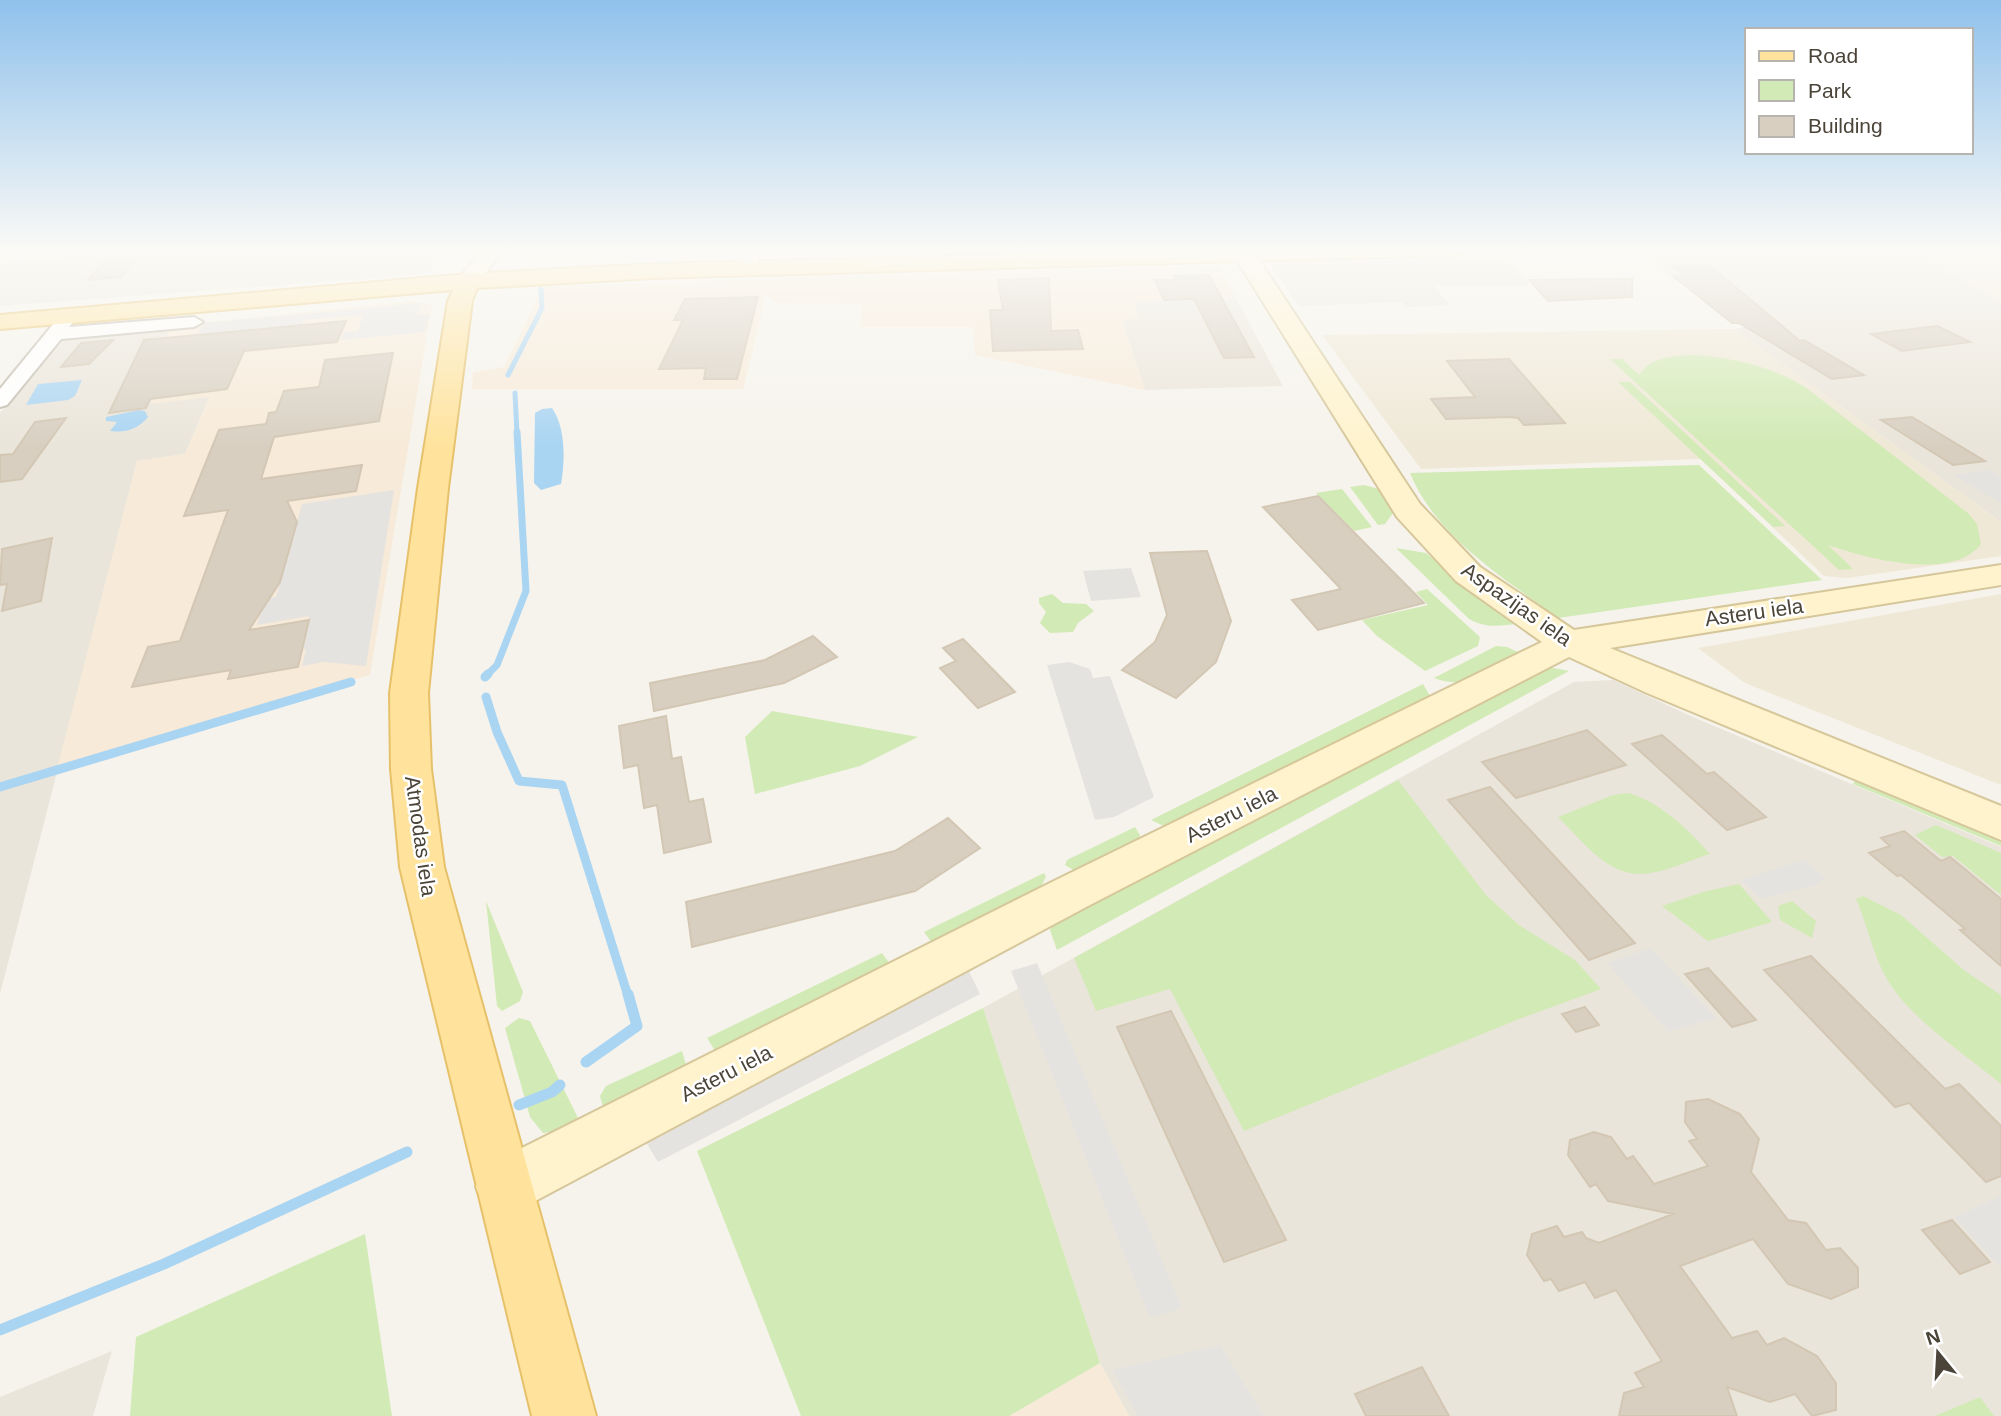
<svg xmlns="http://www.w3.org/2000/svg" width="2001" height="1416" viewBox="0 0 2001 1416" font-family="Arial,sans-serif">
<rect width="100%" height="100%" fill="#f6f3ec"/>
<path fill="#eae5da" d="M170 249H447L428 274 0 306V263Z
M537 249H737V255L530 262Z
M1736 249H1904L2001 302V522L1734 329 1776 321 1747 297H1699L1643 255Z
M1360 258 1371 261 1503 258 1531 285H1433L1450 305 1406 307 1402 302 1299 306 1271 265 1281 261Z
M1236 298 1283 386 1145 390 1122 320 1139 318 1134 302Z
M170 326 210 396 185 454 137 461 0 994V413L65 336Z
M1613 680 1695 718 2001 847V1416H1129L1100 1363 983 1008 1574 682Z
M112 1351 93 1416H0V1397Z"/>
<path fill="#f7ead8" d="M1218 266 1236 298 1134 302 1139 319 1122 321 1145 390 975 355 973 327H860L863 304 776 303 766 295 743 389H472L473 372 504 367 543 287 868 275Z
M414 301 432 305 370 675 58 765 137 461 185 454 210 397 151 404 170 326Z
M1100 1363 1129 1416H1009Z"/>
<path fill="#efe8d6" d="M2001 249V302L1904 250 1907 249Z
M1734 329 2001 522V556L1847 578 1824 576 1701 459 1421 469 1322 335Z
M2001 594V785L1745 683 1698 648Z"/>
<path fill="#d2eab5" d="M1693 355C1734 358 1771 366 1805 387L1969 514 1977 524 1981 544C1953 582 1865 558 1828 545L1853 569 1839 570 1610 359H1622L1639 375C1651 357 1673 356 1693 355Z
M1618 382H1630L1785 526 1773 527Z
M1699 465 1822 580 1558 618C1504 578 1436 537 1410 473Z
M1364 485 1379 489 1393 513 1385 524 1378 525 1350 487Z
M1342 489 1372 527 1354 531 1316 493Z
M1396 548 1426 553 1515 624C1497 626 1486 628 1469 619Z
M1427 589 1480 637 1478 646 1425 671 1377 636 1362 620 1428 605 1416 592Z
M1052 594 1063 603 1086 604 1094 611 1078 623 1073 632 1050 633 1040 623 1046 612 1039 603V598Z
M1496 646 1507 647 1522 654C1490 671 1470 691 1434 678Z
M1544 666 1569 671 1057 950 1050 930 1058 915Z
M1423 684 1430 696 1427 702 1166 827 1151 820Z
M772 711 918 737 860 766 755 794 745 737Z
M1398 780 1486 895 1519 925 1575 960 1601 989 1519 1019 1244 1131 1170 989 1096 1011 1074 958Z
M1855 780H1862L2001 838V846L1853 784Z
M1628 793C1659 801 1689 830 1710 854 1687 861 1655 878 1630 873 1601 868 1578 836 1558 817L1613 795Z
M1936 825 2001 853V895L1953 856 1942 857 1915 835Z
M1135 827 1140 835 1137 847 1075 871 1065 865 1067 860Z
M1044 873 1046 877 1031 905 932 943 924 932Z
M1739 884 1772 922 1708 941 1662 906 1703 892Z
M1863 896 1901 915 1965 971 2001 995V1084C1965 1054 1910 1019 1887 979 1873 955 1867 924 1856 899Z
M486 901 523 992 520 1001 502 1011 497 1006Z
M1792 901 1816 921 1812 938 1780 920 1778 906Z
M882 953 890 964 717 1054 707 1038Z
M983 1008 1100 1363 1009 1416H801L697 1151Z
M519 1018 530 1021 583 1128 543 1133 530 1117 505 1028Z
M682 1051 686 1065 677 1081 606 1118 600 1096 606 1086Z
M365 1234 392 1416H130L136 1337Z
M1980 1397 1994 1416H1935Z"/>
<path fill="#e5e3e0" d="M421 303 417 315 430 314 425 332 341 340 344 332 358 331 363 315 303 320 302 325 197 334 204 323Z
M1989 470 2001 477V503L1954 475Z
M394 490 366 666 324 662 302 666 306 649H302L309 616 257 625 264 599 276 597 302 504Z
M1131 568 1141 597 1091 601 1083 571Z
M1069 662 1090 669 1093 678 1110 676 1154 797 1114 817 1095 820 1047 665Z
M1804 860 1825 878 1816 885 1761 899 1741 880Z
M1651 948 1716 1018 1668 1032 1607 963Z
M1037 963 1182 1308 1150 1318 1011 971Z
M966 965 980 994 658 1162 644 1139Z
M2001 1196V1268L1954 1217Z
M1220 1345 1264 1416H1138L1112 1370Z"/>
<path fill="#a9d4f2" d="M82 380 75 396 68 400 26 405 38 384Z
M552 408C566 428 565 461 561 484L541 490 534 483 535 413 542 409Z
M139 410 145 411 148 417C138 429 126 433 110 431L117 422 106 421V417Z"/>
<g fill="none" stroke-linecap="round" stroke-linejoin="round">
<path stroke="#a9d4f2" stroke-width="5" d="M508 375 542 308 541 289
M515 393 517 434"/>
<path stroke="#a9d4f2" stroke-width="7" d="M486 676 497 665 526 591 517 432"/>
<path stroke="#a9d4f2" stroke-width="9" d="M485 677 488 674
M486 697 497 732 519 781 562 785 628 996
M0 787 351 682"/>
<path stroke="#a9d4f2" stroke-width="11" d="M586 1062 637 1026 628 994
M519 1105 552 1092 560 1085
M0 1330 164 1264 407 1152"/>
</g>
<path fill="#d8cfc1" stroke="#d3c7b4" stroke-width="2" d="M139 255 121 277 88 280 107 258Z
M1709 265 1800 341 1804 340 1864 375 1832 379 1739 323H1732L1673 276 1685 275 1673 266Z
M1209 275 1254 357 1224 358 1194 299 1164 300 1155 280H1176L1174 276Z
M1049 278 1051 331 1078 330 1083 349 993 351 990 310H1003L998 280Z
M1632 279V297L1548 301 1529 280Z
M758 297 737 379H704L706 368 659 369 683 320H674L685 299Z
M346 321 337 342 244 351 227 389 150 399 146 408 109 413 144 340Z
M1937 326 1970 342 1902 351 1871 334Z
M113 340 89 364 61 367 81 343Z
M393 353 379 421 274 437 261 479 362 465 356 491 287 501 297 522 280 582 249 630 309 620 298 667 228 679 231 670 132 687 148 647 180 641 228 510 184 516 219 430 266 424 269 413 276 412 284 391 319 387 325 360Z
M1509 359 1565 423 1524 425 1518 418 1510 417 1446 419 1431 399 1475 397 1447 361Z
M1912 417 1985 461 1953 465 1881 420Z
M66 418 22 479 0 482V455L13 454 35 422Z
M1318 496 1424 603 1318 630 1292 600 1341 589 1263 507Z
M52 538 41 601 2 611 7 584 0 585 2 549Z
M1207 551 1231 621 1216 662 1176 698 1122 670 1155 642 1167 615 1150 553Z
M813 636 837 657 784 683 654 711 650 683 765 660Z
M963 639 1015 692 978 708 940 668 956 661 943 648Z
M666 716 672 759 681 757 689 802 703 799 711 842 664 853 657 805 644 808 638 765 624 768 619 726Z
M1587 730 1626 765 1516 798 1482 762Z
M1662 735 1707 774 1714 772 1766 817 1727 830 1632 744Z
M1490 787 1635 943 1589 960 1448 800Z
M948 818 980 848 915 891 692 947 686 902 895 851Z
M1904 831 1941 861 1950 857 2001 899V966L1960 930 1965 929 1901 875 1897 876 1869 853 1890 846 1881 838Z
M1811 956 1945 1089 1959 1084 2001 1126V1176L1986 1182 1909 1103 1895 1107 1764 970Z
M1708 968 1756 1020 1732 1027 1685 974Z
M1585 1007 1599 1025 1576 1032 1562 1014Z
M1171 1011 1286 1240 1224 1262 1117 1027Z
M1708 1099 1740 1114 1759 1139 1751 1172 1788 1220 1806 1223 1826 1250 1840 1248 1858 1268V1287L1831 1299 1788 1284 1753 1239 1680 1266 1732 1338 1757 1331 1767 1345 1784 1338 1817 1356 1836 1383V1410L1812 1416 1795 1394 1770 1402 1727 1387 1737 1416H1619L1624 1393 1644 1387 1635 1373 1662 1361 1616 1290 1595 1298 1585 1282 1559 1291 1551 1279 1544 1281 1527 1255 1532 1234 1557 1226 1564 1237 1582 1232 1586 1238 1599 1243 1673 1214 1608 1201 1596 1184 1590 1187 1568 1155 1570 1140 1594 1132 1611 1137 1627 1159 1633 1156 1654 1184 1708 1166 1689 1141 1697 1139 1685 1122 1686 1102Z
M1952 1220 1990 1262 1960 1274 1922 1230Z
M1422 1367 1449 1416H1366L1355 1394Z"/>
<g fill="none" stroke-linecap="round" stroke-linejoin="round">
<defs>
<path id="street" d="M745 249H761L755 271H743L741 268Z
M65 316 74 321 69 327 194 317 203 322 194 327 61 339 7 405 0 407V389L59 317Z"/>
<path id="secondary" d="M477 249H499L494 262 476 286H460L457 281 473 261Z
M1230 249H1252L1420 504 1480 567 1574 630 2001 565V585L1610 648 2001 806V840L1647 693 1569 657 1090 905 524 1207 504 1215 484 1207 476 1187 484 1167 1058 879 1542 642 1456 581 1397 517Z"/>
<path id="primary" d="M1210 249H1466L1463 254 1455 255 654 278 477 288 472 301 448 488 428 693 431 769 444 867 596 1416H532L400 867 391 769 390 693 418 488 448 301 453 290 0 329V315L468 274 654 264Z"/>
</defs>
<use href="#street" stroke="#c2bbae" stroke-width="4"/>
<use href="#secondary" stroke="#d6c79b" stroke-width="4"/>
<use href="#primary" stroke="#e6c16a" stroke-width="4"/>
<use href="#street" fill="#fff" fill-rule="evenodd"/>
<use href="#secondary" fill="#fff3cd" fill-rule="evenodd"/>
<use href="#primary" fill="#ffe39c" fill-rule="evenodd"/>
</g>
<linearGradient id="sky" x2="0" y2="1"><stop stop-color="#8fc1ec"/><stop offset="0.56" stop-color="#fbfaf6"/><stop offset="1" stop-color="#fbfaf6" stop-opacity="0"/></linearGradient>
<rect width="2001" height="447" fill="url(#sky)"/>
<g text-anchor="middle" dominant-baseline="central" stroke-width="5" stroke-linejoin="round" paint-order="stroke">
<g font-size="21" fill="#4b4439" stroke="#fff">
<text transform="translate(1517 604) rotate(35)">Aspazijas iela</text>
<text transform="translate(1754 612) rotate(-8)">Asteru iela</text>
<text transform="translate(1231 814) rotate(-27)">Asteru iela</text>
<text transform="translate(421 836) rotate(82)">Atmodas iela</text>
<text transform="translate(726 1073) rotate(-27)">Asteru iela</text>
</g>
</g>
<rect x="1745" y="28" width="228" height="126" fill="#ffffff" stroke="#b7b4b0" stroke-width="2"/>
<rect x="1759" y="51" width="35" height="10" fill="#ffe39c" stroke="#b7b4b0" stroke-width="2"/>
<text x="1808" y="63" font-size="21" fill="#4b4439">Road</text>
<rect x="1759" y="80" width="35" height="21" fill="#d2eab5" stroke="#b7b4b0" stroke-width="2"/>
<text x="1808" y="98" font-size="21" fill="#4b4439">Park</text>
<rect x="1759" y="116" width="35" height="21" fill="#d8cfc1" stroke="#b7b4b0" stroke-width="2"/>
<text x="1808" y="133" font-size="21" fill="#4b4439">Building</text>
<g transform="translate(1938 1353) rotate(342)" stroke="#ffffff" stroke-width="5" paint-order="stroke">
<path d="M0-5L12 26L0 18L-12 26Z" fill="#4b4439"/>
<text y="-10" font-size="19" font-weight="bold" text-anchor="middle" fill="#4b4439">N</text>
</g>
</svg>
